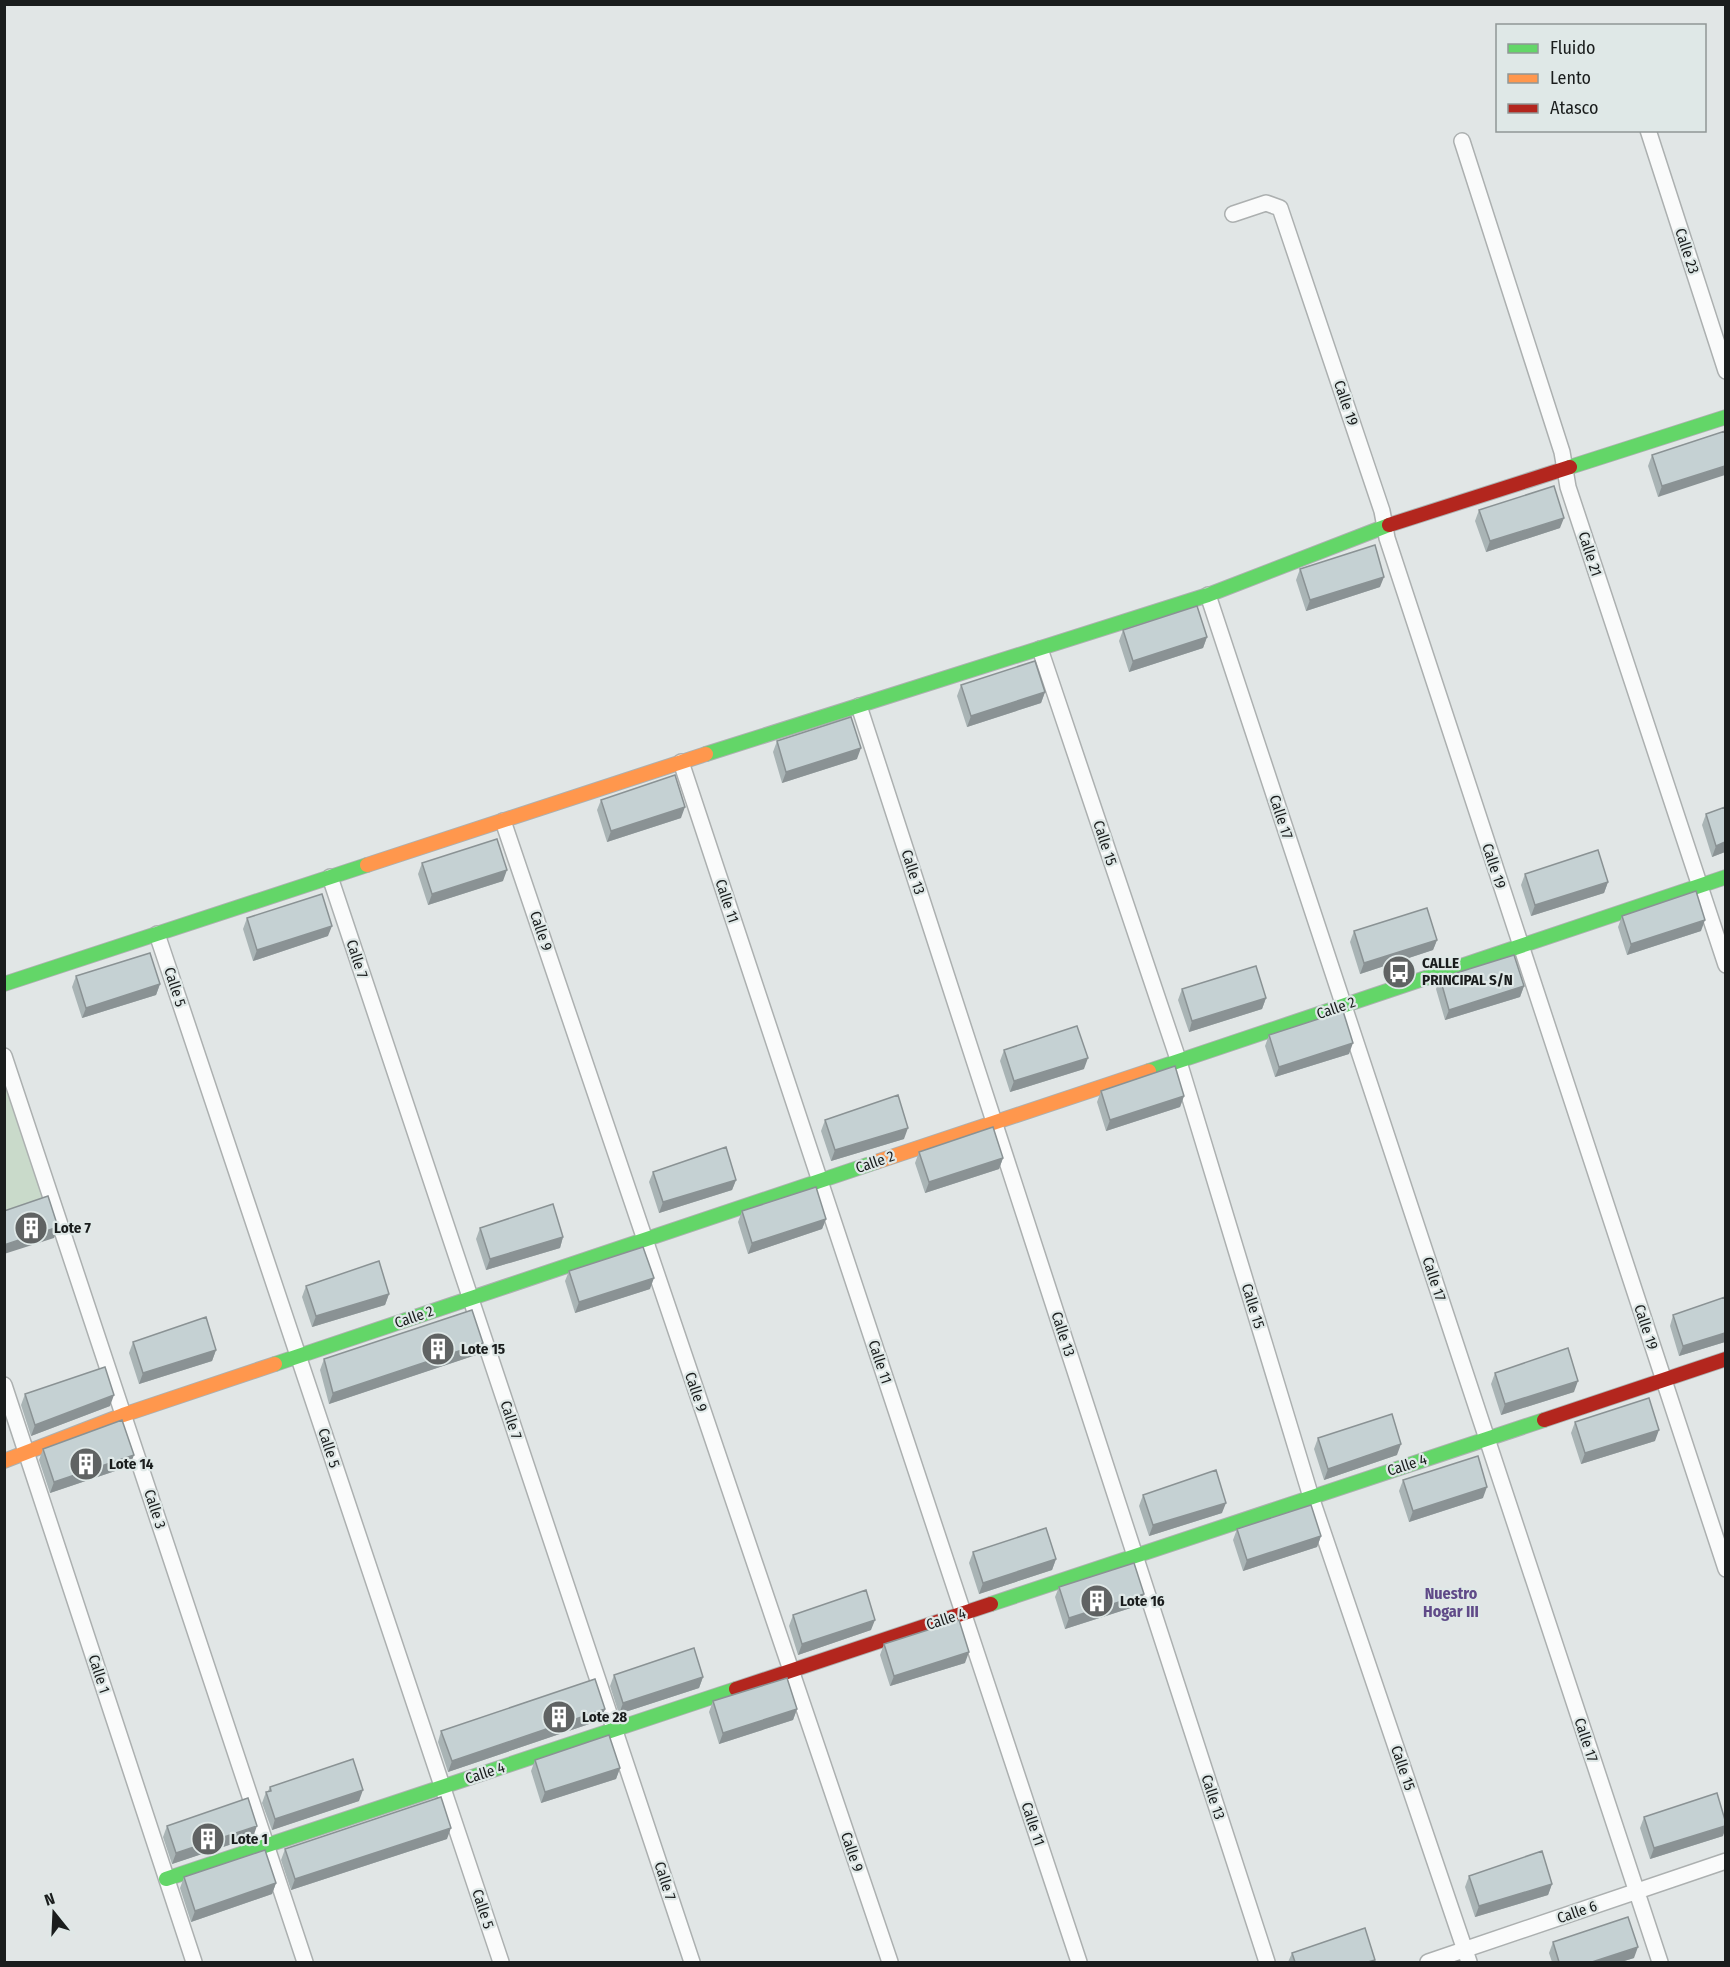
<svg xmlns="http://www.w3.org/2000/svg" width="1730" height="1967" viewBox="0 0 1730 1967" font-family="'Fira Sans Condensed',sans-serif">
<rect width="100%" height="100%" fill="#e1e6e6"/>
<path fill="#c9daca" d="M4 1077 46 1201 4 1216Z"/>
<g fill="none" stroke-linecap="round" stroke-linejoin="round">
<defs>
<path id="street" d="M1648 130 1726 371
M1462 141 1562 452 1568 487 1726 965
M1233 214 1266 203 1280 208 1382 511 1387 538 1726 1569
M1208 595 1660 1962
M1040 649 1179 1062 1311 1497 1469 1962
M859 706 1267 1962
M681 762 1079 1962
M503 821 890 1962
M330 877 692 1962
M157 934 501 1962
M4 1056 305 1962
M4 1385 194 1962
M1428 1962 1726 1861"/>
<path id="fast" d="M1570 467 1726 417
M706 754 1208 595 1389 525
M4 984 367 865
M1149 1071 1726 877
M275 1364 876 1162
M991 1604 1544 1420
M166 1879 736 1689"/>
<path id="slow" d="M367 865 706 754
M876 1162 1149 1071
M4 1461 123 1415 275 1364"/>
<path id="jam" d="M1389 525 1570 467
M1544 1420 1726 1359
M736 1689 991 1604"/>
</defs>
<use href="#street" stroke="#acb0b0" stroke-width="18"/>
<use href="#fast" stroke="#acb0b0" stroke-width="16"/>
<use href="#slow" stroke="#acb0b0" stroke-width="16"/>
<use href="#jam" stroke="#acb0b0" stroke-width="16"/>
<use href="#street" stroke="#fafbfb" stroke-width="15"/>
<use href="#fast" stroke="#63d668" stroke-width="14"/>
<use href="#slow" stroke="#ff974d" stroke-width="14"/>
<use href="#jam" stroke="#b3261e" stroke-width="14"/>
</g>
<path fill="#a9b4b5" d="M1725 431 1658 497 1648 466 1652 455Z
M1479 510 1560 528 1486 552 1475 521Z
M1300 569 1380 587 1306 611 1296 580Z
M1123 630 1207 637 1203 648 1129 672 1119 641Z
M961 685 1045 692 1041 703 967 727 957 696Z
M777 741 857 759 782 783 773 752Z
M601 800 681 818 607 842 597 810Z
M1706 814 1725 852 1712 857 1702 825Z
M422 863 503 881 428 905 418 874Z
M1525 874 1608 882 1604 893 1531 916 1521 885Z
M1622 916 1701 931 1627 955 1618 927Z
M247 918 328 936 253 961 243 929Z
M1354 931 1437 940 1433 950 1360 974 1350 942Z
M76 976 160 984 156 995 82 1018 72 987Z
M1440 978 1524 986 1520 997 1445 1020 1436 989Z
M1182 989 1266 998 1262 1009 1189 1032 1178 1000Z
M1269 1035 1349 1054 1275 1077 1265 1046Z
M1004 1050 1084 1069 1010 1092 1000 1061Z
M1101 1091 1184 1096 1180 1107 1106 1131 1097 1102Z
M825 1120 904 1139 831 1161 821 1131Z
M919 1152 1003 1158 999 1169 925 1193 915 1163Z
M653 1172 736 1180 732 1190 659 1213 649 1182Z
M742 1211 826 1219 822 1229 748 1254 738 1222Z
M480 1228 563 1237 560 1248 486 1270 476 1239Z
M569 1271 650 1289 575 1313 565 1281Z
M306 1286 389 1294 385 1305 312 1327 302 1297Z
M1725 1297V1342L1679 1356 1670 1326 1673 1315Z
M133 1342 216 1350 212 1361 139 1384 129 1353Z
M483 1343 479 1354 329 1404 320 1370 324 1359Z
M1495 1373 1574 1392 1501 1415 1491 1384Z
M25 1394 110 1406 31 1436 21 1405Z
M1575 1422 1655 1441 1581 1464 1571 1433Z
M1318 1438 1397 1455 1324 1480 1314 1449Z
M43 1449 130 1466 50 1493 39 1460Z
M1403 1480 1483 1498 1409 1522 1399 1491Z
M1143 1495 1222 1513 1149 1536 1139 1506Z
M1237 1529 1321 1536 1317 1547 1243 1571 1233 1540Z
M973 1552 1056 1559 1052 1570 979 1594 969 1563Z
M1059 1587 1140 1605 1065 1629 1055 1597Z
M793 1615 871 1630 798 1655 789 1626Z
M884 1644 965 1663 890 1686 880 1655Z
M614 1675 703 1677 699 1688 619 1714 610 1686Z
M713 1701 797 1709 793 1720 719 1744 709 1712Z
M605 1709 601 1720 448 1772 438 1742 441 1731Z
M535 1760 620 1768 616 1779 541 1803 531 1771Z
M270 1787 359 1801 272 1830 262 1803 266 1792 268 1791Z
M1644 1817 1723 1836 1650 1859 1640 1828Z
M167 1826 253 1837 172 1864 163 1837Z
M447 1839 291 1890 281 1860 285 1849Z
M1469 1876 1552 1884 1548 1895 1475 1917 1465 1887Z
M184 1877 276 1883 272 1894 191 1922 180 1888Z
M1553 1942 1634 1958 1621 1962H1552L1549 1953Z
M1292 1953 1374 1962H1288Z"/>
<path fill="#8a9294" d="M1725 466V475L1658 497 1662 486Z
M1564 518 1560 528 1486 552 1490 541Z
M1384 577 1380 587 1306 611 1310 600Z
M1207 637 1203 648 1129 672 1133 661Z
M1045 692 1041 703 967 727 971 716Z
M861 748 857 759 782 783 786 772Z
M685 807 681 818 607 842 611 831Z
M1725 842V852L1712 857 1716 846Z
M507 870 503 881 428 905 432 894Z
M1608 882 1604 893 1531 916 1535 905Z
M1705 920 1701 931 1627 955 1631 944Z
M332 926 328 936 253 961 257 950Z
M1437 940 1433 950 1360 974 1364 963Z
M160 984 156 995 82 1018 86 1008Z
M1524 986 1520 997 1445 1020 1449 1010Z
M1266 998 1262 1009 1189 1032 1192 1021Z
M1353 1043 1349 1054 1275 1077 1279 1067Z
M1088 1058 1084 1069 1010 1092 1014 1081Z
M1184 1096 1180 1107 1106 1131 1110 1120Z
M908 1128 904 1139 831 1161 835 1150Z
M1003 1158 999 1169 925 1193 929 1182Z
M736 1180 732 1190 659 1213 663 1202Z
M826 1219 822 1229 748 1254 752 1243Z
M58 1227 54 1238 4 1254V1245Z
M563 1237 560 1248 486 1270 490 1259Z
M654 1278 650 1289 575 1313 579 1302Z
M389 1294 385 1305 312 1327 316 1316Z
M1725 1333V1342L1679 1356 1683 1346Z
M483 1343 479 1354 329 1404 333 1393Z
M216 1350 212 1361 139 1384 143 1373Z
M1578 1381 1574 1392 1501 1415 1505 1404Z
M114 1395 110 1406 31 1436 35 1425Z
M1659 1430 1655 1441 1581 1464 1585 1453Z
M1401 1444 1397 1455 1324 1480 1328 1469Z
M134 1455 130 1466 50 1493 54 1482Z
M1487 1487 1483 1498 1409 1522 1413 1511Z
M1226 1503 1222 1513 1149 1536 1153 1525Z
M1321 1536 1317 1547 1243 1571 1247 1560Z
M1056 1559 1052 1570 979 1594 983 1583Z
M1144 1594 1140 1605 1065 1629 1069 1618Z
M875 1620 871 1630 798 1655 802 1644Z
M969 1652 965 1663 890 1686 894 1676Z
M703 1677 699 1688 619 1714 623 1703Z
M605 1709 601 1720 448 1772 452 1761Z
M797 1709 793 1720 719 1744 723 1733Z
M620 1768 616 1779 541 1803 545 1792Z
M363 1790 359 1801 272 1830 275 1819Z
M257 1826 253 1837 172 1864 176 1853Z
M1725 1826V1830L1723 1836 1650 1859 1654 1848Z
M451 1828 447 1839 291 1890 295 1879Z
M276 1883 272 1894 191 1922 195 1911Z
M1552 1884 1548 1895 1475 1917 1479 1906Z
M1638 1947 1634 1958 1621 1962H1592Z"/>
<path fill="#c5d1d3" stroke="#8a9294" stroke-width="1.5" d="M1725 431V466L1662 486 1652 455Z
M1554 486 1564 518 1490 541 1479 510Z
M1375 545 1384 577 1310 600 1300 569Z
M1197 606 1207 637 1133 661 1123 630Z
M1035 661 1045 692 971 716 961 685Z
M851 717 861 748 786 772 777 741Z
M675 775 685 807 611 831 601 800Z
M1725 807V842L1716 846 1706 814Z
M497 839 507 870 432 894 422 863Z
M1598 850 1608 882 1535 905 1525 874Z
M1696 891 1705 920 1631 944 1622 916Z
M322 894 332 926 257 950 247 918Z
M1427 908 1437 940 1364 963 1354 931Z
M150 953 160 984 86 1008 76 976Z
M1514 955 1524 986 1449 1010 1440 978Z
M1256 966 1266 998 1192 1021 1182 989Z
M1343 1011 1353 1043 1279 1067 1269 1035Z
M1077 1026 1088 1058 1014 1081 1004 1050Z
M1175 1066 1184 1096 1110 1120 1101 1091Z
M898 1095 908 1128 835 1150 825 1120Z
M993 1127 1003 1158 929 1182 919 1152Z
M726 1147 736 1180 663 1202 653 1172Z
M816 1187 826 1219 752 1243 742 1211Z
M48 1196 58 1227 4 1245V1211Z
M553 1204 563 1237 490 1259 480 1228Z
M643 1247 654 1278 579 1302 569 1271Z
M379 1261 389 1294 316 1316 306 1286Z
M1725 1297V1333L1683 1346 1673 1315Z
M472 1310 483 1343 333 1393 324 1359Z
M206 1317 216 1350 143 1373 133 1342Z
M1568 1348 1578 1381 1505 1404 1495 1373Z
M105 1367 114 1395 35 1425 25 1394Z
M1649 1398 1659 1430 1585 1453 1575 1422Z
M1392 1414 1401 1444 1328 1469 1318 1438Z
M122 1420 134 1455 54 1482 43 1449Z
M1478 1456 1487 1487 1413 1511 1403 1480Z
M1216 1470 1226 1503 1153 1525 1143 1495Z
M1311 1505 1321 1536 1247 1560 1237 1529Z
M1046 1528 1056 1559 983 1583 973 1552Z
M1134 1563 1144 1594 1069 1618 1059 1587Z
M866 1590 875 1620 802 1644 793 1615Z
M959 1620 969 1652 894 1676 884 1644Z
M694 1648 703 1677 623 1703 614 1675Z
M787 1678 797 1709 723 1733 713 1701Z
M595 1679 605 1709 452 1761 441 1731Z
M609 1735 620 1768 545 1792 535 1760Z
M353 1759 363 1790 275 1819 266 1792 271 1791 270 1787Z
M1717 1793 1725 1820V1826L1654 1848 1644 1817Z
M441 1797 451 1828 295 1879 285 1849Z
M248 1798 257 1826 176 1853 167 1826Z
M265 1850 276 1883 195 1911 184 1877Z
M1542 1851 1552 1884 1479 1906 1469 1876Z
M1628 1917 1638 1947 1592 1962H1559L1553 1942Z
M1365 1928 1375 1960 1368 1962H1295L1292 1953Z"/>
<defs>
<symbol id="bus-disc" viewBox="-11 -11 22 22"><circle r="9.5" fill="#606363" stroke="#dfe8e7"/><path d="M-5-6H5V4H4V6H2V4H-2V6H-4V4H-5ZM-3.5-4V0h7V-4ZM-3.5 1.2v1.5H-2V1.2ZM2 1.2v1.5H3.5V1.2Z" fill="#fff"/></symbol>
<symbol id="building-disc" viewBox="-11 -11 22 22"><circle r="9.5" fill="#606363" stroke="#dfe8e7"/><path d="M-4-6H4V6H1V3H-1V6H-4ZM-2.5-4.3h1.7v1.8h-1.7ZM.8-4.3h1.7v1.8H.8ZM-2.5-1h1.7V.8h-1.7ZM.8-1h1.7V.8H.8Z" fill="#fff"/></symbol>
</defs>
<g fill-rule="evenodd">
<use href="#bus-disc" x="1380" y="953" width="38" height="38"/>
<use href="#building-disc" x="12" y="1209" width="38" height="38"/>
<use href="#building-disc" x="419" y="1330" width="38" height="38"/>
<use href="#building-disc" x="67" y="1445" width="38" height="38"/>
<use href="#building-disc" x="1078" y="1582" width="38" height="38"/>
<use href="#building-disc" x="540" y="1698" width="38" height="38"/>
<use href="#building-disc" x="189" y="1820" width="38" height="38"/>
</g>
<g text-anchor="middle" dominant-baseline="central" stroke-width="4.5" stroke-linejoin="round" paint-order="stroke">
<g font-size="15" fill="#1a1d1d" stroke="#dfe8e7">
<text transform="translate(1687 251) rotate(72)">Calle 23</text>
<text transform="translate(1346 403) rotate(71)">Calle 19</text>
<text transform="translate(1590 554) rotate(72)">Calle 21</text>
<text transform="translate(1281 817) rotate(72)">Calle 17</text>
<text transform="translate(1105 843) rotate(72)">Calle 15</text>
<text transform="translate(1494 866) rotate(72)">Calle 19</text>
<text transform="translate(913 872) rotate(72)">Calle 13</text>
<text transform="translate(727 901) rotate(72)">Calle 11</text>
<text transform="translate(541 931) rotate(71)">Calle 9</text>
<text transform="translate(357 959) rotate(72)">Calle 7</text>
<text transform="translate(175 987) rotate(72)">Calle 5</text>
<text transform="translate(1336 1008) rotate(-19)">Calle 2</text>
<text transform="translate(875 1162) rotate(-19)">Calle 2</text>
<text transform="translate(1434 1279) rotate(72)">Calle 17</text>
<text transform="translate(1253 1306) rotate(73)">Calle 15</text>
<text transform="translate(414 1317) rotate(-19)">Calle 2</text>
<text transform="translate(1646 1327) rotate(72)">Calle 19</text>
<text transform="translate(1063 1334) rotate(72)">Calle 13</text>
<text transform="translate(880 1362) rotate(72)">Calle 11</text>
<text transform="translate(696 1392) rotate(71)">Calle 9</text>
<text transform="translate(511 1420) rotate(72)">Calle 7</text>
<text transform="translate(329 1448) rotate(72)">Calle 5</text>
<text transform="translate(1407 1465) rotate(-18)">Calle 4</text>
<text transform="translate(155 1509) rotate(72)">Calle 3</text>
<text transform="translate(946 1619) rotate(-18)">Calle 4</text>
<text transform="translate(99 1674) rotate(72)">Calle 1</text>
<text transform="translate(1586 1740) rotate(72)">Calle 17</text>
<text transform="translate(1403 1768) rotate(71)">Calle 15</text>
<text transform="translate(485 1773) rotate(-18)">Calle 4</text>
<text transform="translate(1213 1797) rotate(72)">Calle 13</text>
<text transform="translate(1033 1824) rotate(72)">Calle 11</text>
<text transform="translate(852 1852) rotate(71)">Calle 9</text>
<text transform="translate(665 1881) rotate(72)">Calle 7</text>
<text transform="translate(483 1909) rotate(72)">Calle 5</text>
<text transform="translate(1577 1912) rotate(-19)">Calle 6</text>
</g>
<g font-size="15" font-weight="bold" fill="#1a1d1d" stroke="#dfe8e7" text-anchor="start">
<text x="1422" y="963">CALLE<tspan x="1422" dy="17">PRINCIPAL S/N</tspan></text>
<text x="54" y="1228">Lote 7</text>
<text x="461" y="1349">Lote 15</text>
<text x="109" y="1464">Lote 14</text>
<text x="1120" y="1601">Lote 16</text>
<text x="582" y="1717">Lote 28</text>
<text x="231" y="1839">Lote 1</text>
</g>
<g font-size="16" font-weight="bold" fill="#5f4a88" stroke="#dfe8e7">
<text x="1451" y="1593">Nuestro<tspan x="1451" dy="18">Hogar III</tspan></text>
</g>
</g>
<rect width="1730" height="1967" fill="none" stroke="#1a1d1d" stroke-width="12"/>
<rect x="1496" y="24" width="210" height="108" fill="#dfe8e7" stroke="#909796" stroke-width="1.5"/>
<rect x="1508" y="44" width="30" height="9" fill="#63d668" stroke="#909796" stroke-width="1.5"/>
<text x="1550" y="54" font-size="18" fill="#1a1d1d">Fluido</text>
<rect x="1508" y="74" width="30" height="9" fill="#ff974d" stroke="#909796" stroke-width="1.5"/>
<text x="1550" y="84" font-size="18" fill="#1a1d1d">Lento</text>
<rect x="1508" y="104" width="30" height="9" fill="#b3261e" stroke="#909796" stroke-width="1.5"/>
<text x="1550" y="114" font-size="18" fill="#1a1d1d">Atasco</text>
<g transform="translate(54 1913) rotate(342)" stroke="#dfe8e7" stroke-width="4.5" paint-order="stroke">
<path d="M0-4.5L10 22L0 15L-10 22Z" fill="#1a1d1d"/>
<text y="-9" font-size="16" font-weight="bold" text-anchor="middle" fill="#1a1d1d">N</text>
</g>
</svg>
